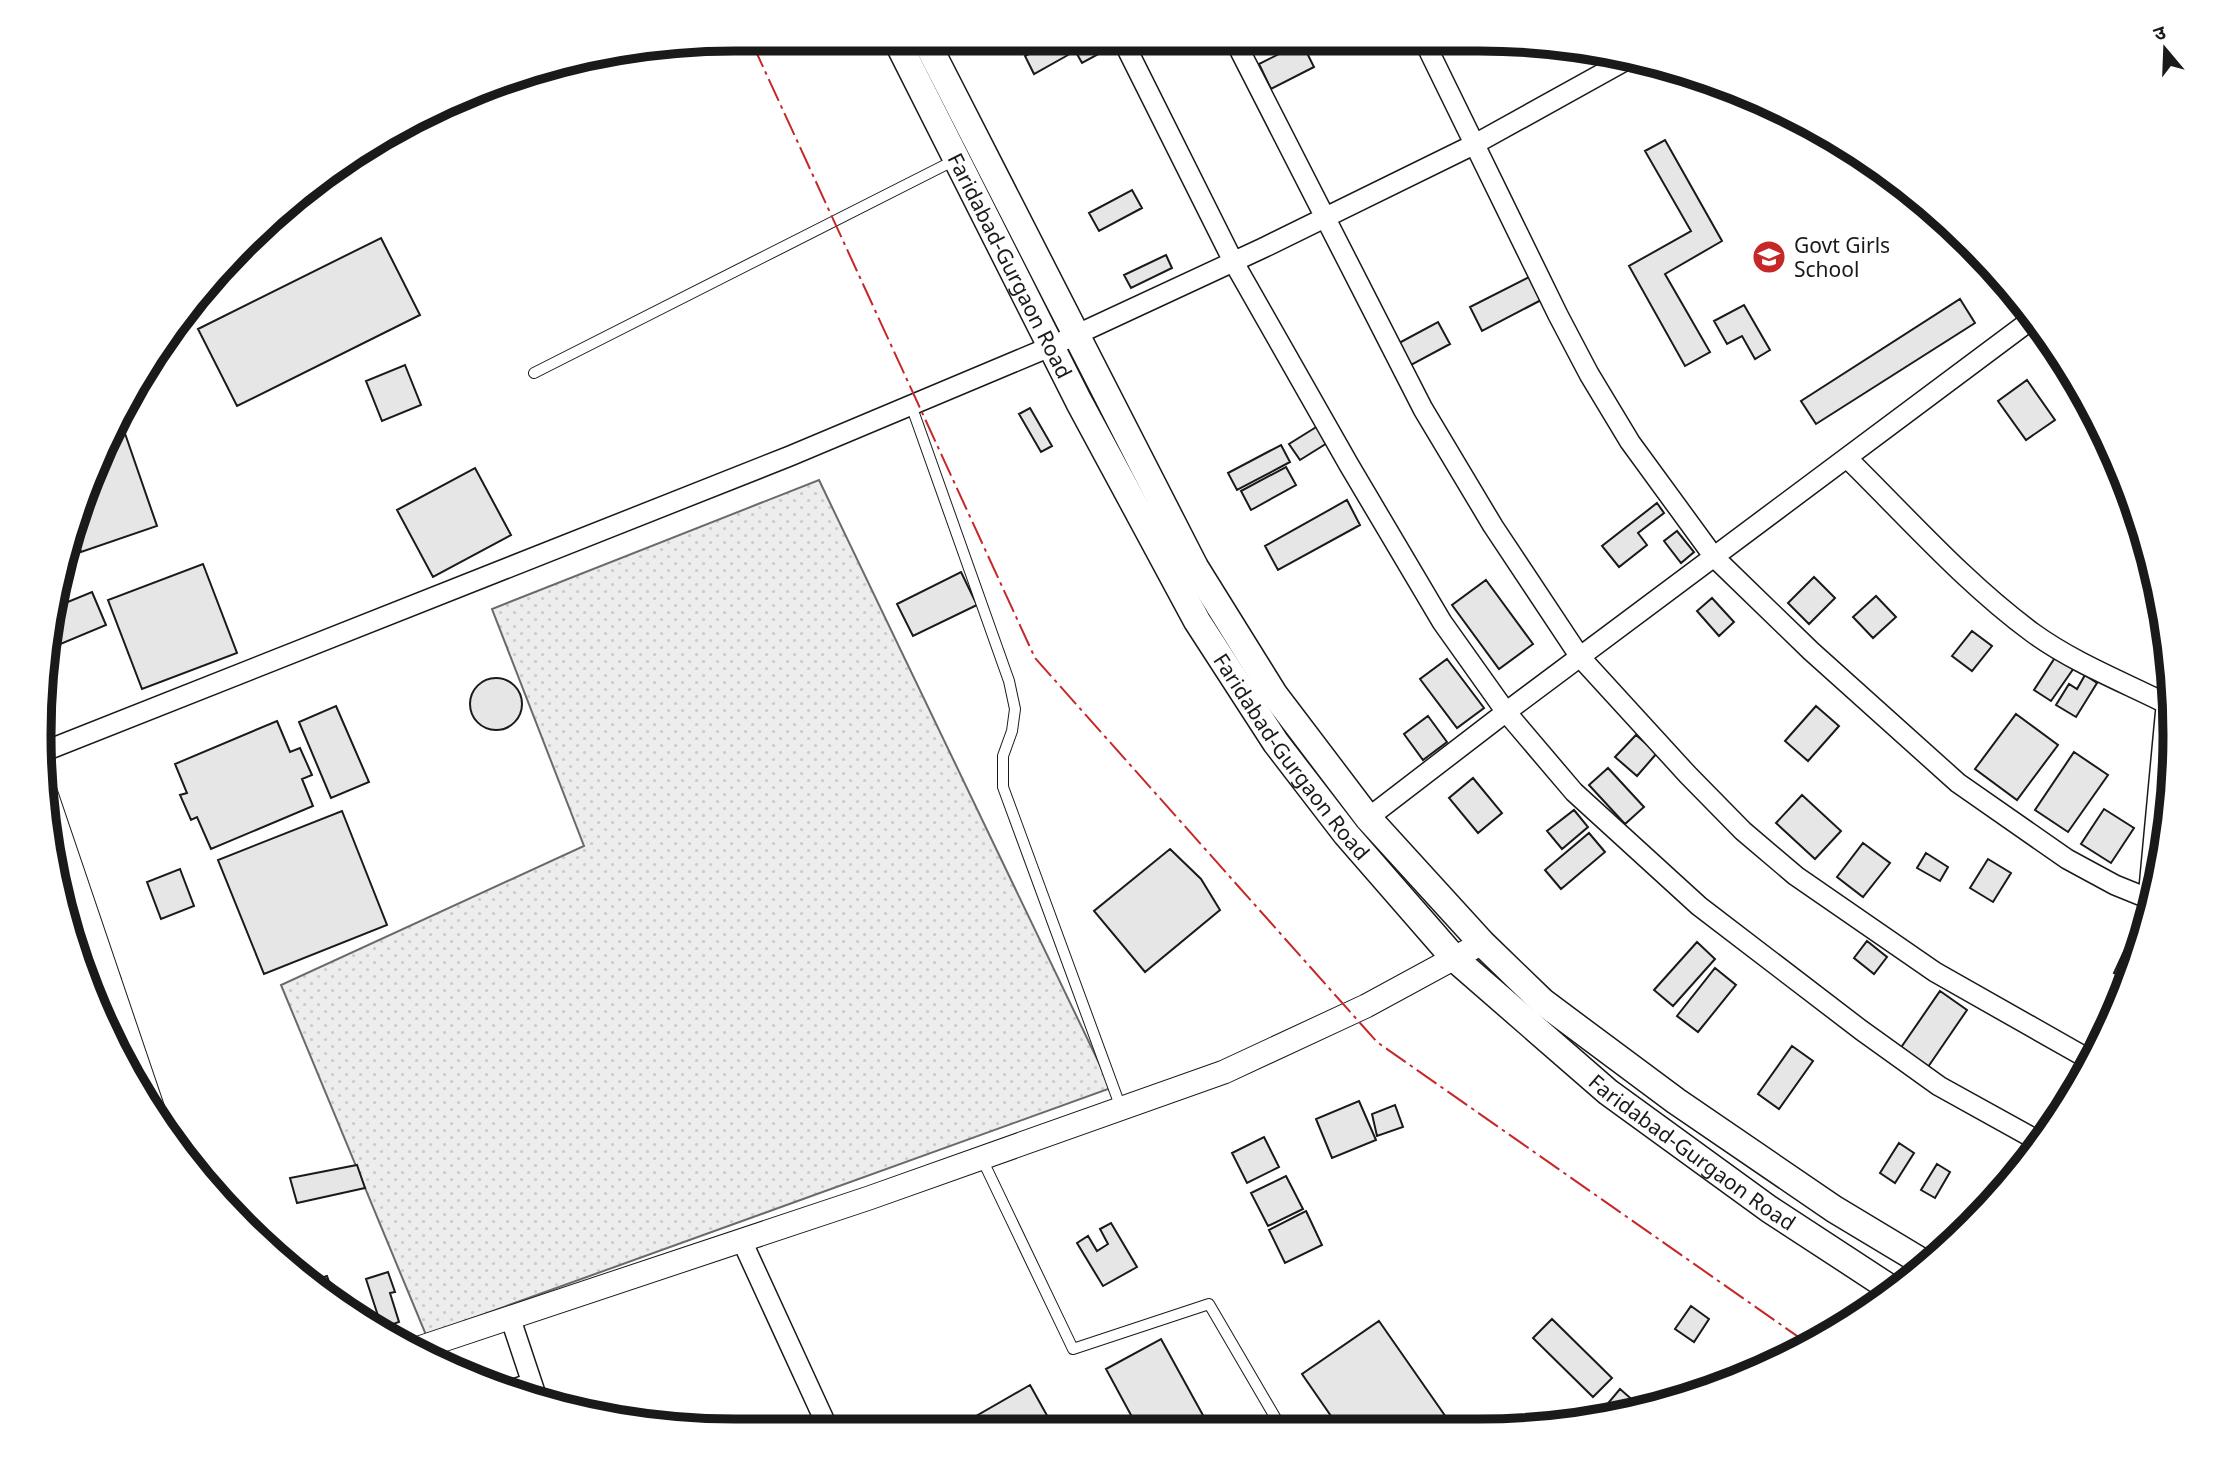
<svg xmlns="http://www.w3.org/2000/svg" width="2214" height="1470" viewBox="0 0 2214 1470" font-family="'Noto Sans','Noto Sans Devanagari',sans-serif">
<defs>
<pattern id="park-dots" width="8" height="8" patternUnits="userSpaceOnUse" patternTransform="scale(1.75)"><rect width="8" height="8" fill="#ededed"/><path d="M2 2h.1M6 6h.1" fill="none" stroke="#cbcbcb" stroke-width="1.8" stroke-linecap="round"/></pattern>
</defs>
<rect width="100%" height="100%" fill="#fff"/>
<path fill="url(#park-dots)" stroke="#6a6a6a" stroke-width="2" d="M819 480 1111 1088 426 1335 281 985 584 846 492 609Z"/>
<path fill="#e6e6e6" stroke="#1a1a1a" stroke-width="2" d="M1046 45H1062L1068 55 1034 74 1025 56Z
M1072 45H1115L1082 63Z
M1297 45H1303L1314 67 1271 89 1259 64Z
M1665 140 1722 241 1665 274 1710 352 1685 366 1629 266 1691 231 1645 151Z
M1132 190 1142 208 1099 231 1089 213Z
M381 238 420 315 237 406 198 329Z
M1166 255 1172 268 1131 288 1124 275Z
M1533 275 1545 298 1482 331 1470 307Z
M1960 299 1975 323 1816 424 1801 401Z
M1744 305 1770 350 1755 359 1742 336 1727 344 1714 321Z
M1438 322 1450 344 1411 365 1399 343Z
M405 365 421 405 382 421 366 381Z
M2027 380 2055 420 2026 440 1998 401Z
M1030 408 1052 446 1041 452 1019 414Z
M120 419 157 526 81 552 72 525 91 469Z
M1321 424 1332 440 1300 460 1289 444Z
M1281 445 1290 462 1237 490 1228 473Z
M1286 467 1296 485 1251 510 1241 491Z
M475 468 511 535 433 577 397 510Z
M1347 500 1360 525 1278 570 1265 546Z
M1657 503 1664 513 1638 533 1647 545 1619 567 1602 546Z
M1677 531 1694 552 1681 563 1664 541Z
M203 564 237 653 142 689 108 600Z
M961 572 977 605 913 636 897 604Z
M1814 577 1835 598 1809 624 1788 603Z
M1486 580 1533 644 1499 669 1452 605Z
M92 592 106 625 51 648 48 640 53 608Z
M1876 596 1896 617 1873 638 1853 617Z
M1712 598 1734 622 1719 636 1697 611Z
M1972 631 1992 646 1972 671 1952 656Z
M2058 653 2076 665 2051 701 2034 690Z
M1447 659 1484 708 1457 728 1420 679Z
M2085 675 2097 683 2076 717 2056 705 2069 684 2077 689Z
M470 704a26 26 0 1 1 52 0a26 26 0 1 1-52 0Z
M336 706 369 782 331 798 299 722Z
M1816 706 1839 726 1808 761 1785 741Z
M2016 714 2058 745 2017 800 1975 769Z
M1428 716 1447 742 1423 760 1404 734Z
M277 721 290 752 300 748 312 775 302 779 313 806 211 849 197 817 191 820 180 795 187 793 175 764Z
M1636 735 1657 753 1637 776 1615 757Z
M2074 752 2108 775 2068 832 2035 810Z
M1608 768 1644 807 1625 824 1589 785Z
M1473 778 1502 813 1478 833 1449 798Z
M1802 795 1841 831 1815 859 1776 823Z
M2104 809 2134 828 2111 863 2081 844Z
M1574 810 1588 827 1562 849 1547 831Z
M342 811 387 925 264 974 218 860Z
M1589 833 1605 852 1561 889 1545 870Z
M1863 843 1890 863 1863 897 1837 877Z
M1170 849 1201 879 1220 910 1145 972 1094 911Z
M1926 853 1948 867 1940 881 1917 868Z
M1988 859 2011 873 1993 902 1970 888Z
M180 869 194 906 161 919 147 882Z
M1867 941 1887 957 1874 974 1854 958Z
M1697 942 1715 959 1673 1006 1654 990Z
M2127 945 2140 952 2129 980 2114 973Z
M1715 968 1736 985 1698 1032 1677 1016Z
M1940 991 1967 1010 1928 1067 1900 1049Z
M2110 1015 2112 1017 2099 1046 2095 1043Z
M1792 1046 1813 1061 1779 1109 1758 1094Z
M1359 1101 1376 1140 1332 1158 1316 1119Z
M1395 1105 1403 1127 1377 1136 1372 1114Z
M1264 1137 1279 1167 1247 1183 1232 1153Z
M1899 1143 1914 1153 1895 1183 1880 1173Z
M1937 1164 1950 1172 1935 1198 1921 1190Z
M357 1165 365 1188 297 1203 290 1178Z
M1286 1176 1303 1209 1268 1226 1251 1193Z
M1306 1211 1322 1245 1285 1263 1269 1230Z
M1111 1223 1137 1267 1103 1286 1077 1243 1088 1236 1097 1251 1108 1244 1100 1229Z
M388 1272 395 1292 390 1293 399 1322 382 1328 366 1279Z
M327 1276 335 1298 310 1281Z
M1691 1306 1709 1319 1694 1342 1675 1329Z
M1552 1319 1612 1378 1593 1397 1533 1338Z
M1379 1321 1455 1430 1340 1429 1302 1374Z
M1161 1339 1210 1428H1138L1106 1369Z
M1030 1385 1054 1428 957 1427Z
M1620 1389 1644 1410 1613 1415 1604 1408Z"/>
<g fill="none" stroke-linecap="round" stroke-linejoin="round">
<defs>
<path id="service" d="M534 373 955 160
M911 405 1009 681 1015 709 1012 731 1003 756V787L1121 1108
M982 1159 1073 1349 1209 1304 1282 1429"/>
<path id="minor" d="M1125 45 1233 261 1349 465 1442 622 1506 712 1574 792 1699 906 1861 1030 1939 1086 2040 1142
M1237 45 1423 409 1493 526 1580 657 1688 775 1743 831 1796 876 1935 972 2092 1061
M1426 45 1558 315 1589 374 1630 442 1714 557 1811 651 1958 783 2067 859 2115 885 2152 900
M1847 458C1907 517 1965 583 2033 633 2073 662 2121 681 2165 703
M40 753 790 456 1052 346 1263 248 1475 144 1632 57
M1368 818 1506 712 2035 317
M2148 899 2170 664
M92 987 111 981
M742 1241 827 1426
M510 1317 538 1401
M504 1392 532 1383"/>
<path id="tertiary" d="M40 776 156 1118
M413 1350 869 1198 1224 1072 1366 1006 1482 943"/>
<g id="secondary">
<path id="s1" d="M899 45 1079 402 1197 621 1276 743 1346 834 1454 958 1608 1092 1769 1209 1896 1292"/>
<path d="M928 45 1195 567 1274 694 1368 818 1482 943 1543 1002 1676 1101 1834 1209 1927 1265"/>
</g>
</defs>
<use href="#service" stroke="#1a1a1a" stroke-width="12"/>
<use href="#minor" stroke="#1a1a1a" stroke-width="22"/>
<use href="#tertiary" stroke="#1a1a1a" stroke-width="25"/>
<use href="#secondary" stroke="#1a1a1a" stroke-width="29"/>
<use href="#service" stroke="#fff" stroke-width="10"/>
<use href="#minor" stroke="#fff" stroke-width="19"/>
<use href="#tertiary" stroke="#fff" stroke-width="23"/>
<use href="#secondary" stroke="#fff" stroke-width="26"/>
<path stroke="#c62828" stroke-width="2" stroke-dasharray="24 5 3.5 5" stroke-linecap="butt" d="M753 45 1035 658 1377 1042 1810 1345"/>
</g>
<defs>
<symbol id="school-disc" viewBox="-11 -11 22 22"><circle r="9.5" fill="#c62828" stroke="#fff"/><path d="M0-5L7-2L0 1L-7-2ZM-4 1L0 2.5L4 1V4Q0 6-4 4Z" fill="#fff"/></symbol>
</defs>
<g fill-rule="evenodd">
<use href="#school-disc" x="1750" y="238" width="38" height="38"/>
</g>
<g text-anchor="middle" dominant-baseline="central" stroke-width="5" stroke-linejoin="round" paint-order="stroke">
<g font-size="21" fill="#1a1a1a" stroke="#fff" text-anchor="start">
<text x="1794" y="245">Govt Girls<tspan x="1794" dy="24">School</tspan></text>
</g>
<g font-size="21" fill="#1a1a1a" stroke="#fff">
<text stroke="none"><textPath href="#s1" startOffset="247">Faridabad-Gurgaon Road</textPath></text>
<text stroke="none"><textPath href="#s1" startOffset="814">Faridabad-Gurgaon Road</textPath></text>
<text stroke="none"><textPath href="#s1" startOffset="1381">Faridabad-Gurgaon Road</textPath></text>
</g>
</g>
<path d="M0 0H2214V1470H0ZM735 51H1479A684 684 0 0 1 2163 735V735A684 684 0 0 1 1479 1419H735A684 684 0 0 1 51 735V735A684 684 0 0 1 735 51Z" fill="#fff" fill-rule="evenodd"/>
<path fill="none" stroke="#1a1a1a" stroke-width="9" d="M735 51H1479A684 684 0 0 1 2163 735V735A684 684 0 0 1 1479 1419H735A684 684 0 0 1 51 735V735A684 684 0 0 1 735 51Z"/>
<g transform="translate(2165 49) rotate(341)" stroke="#ffffff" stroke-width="5" paint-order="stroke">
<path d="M0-5L12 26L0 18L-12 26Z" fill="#1a1a1a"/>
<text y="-10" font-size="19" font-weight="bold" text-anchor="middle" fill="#1a1a1a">उ</text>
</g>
</svg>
